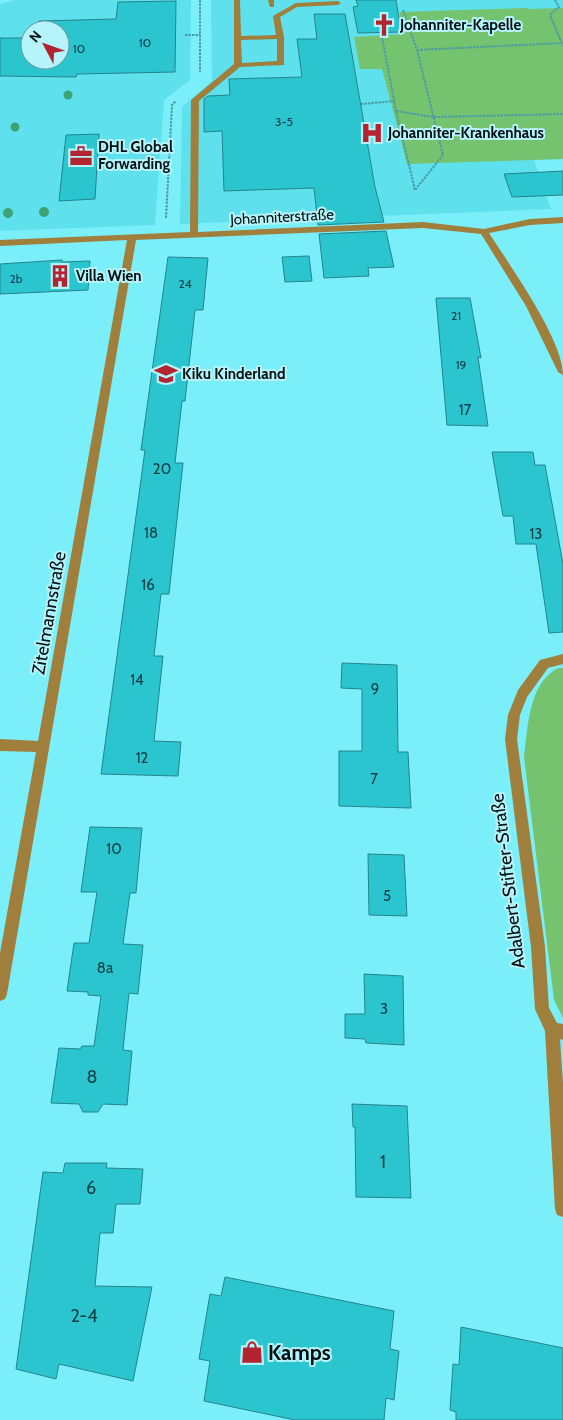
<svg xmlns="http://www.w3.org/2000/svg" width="563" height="1420" viewBox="0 0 563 1420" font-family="Cabin,sans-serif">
<rect width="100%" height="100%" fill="#7beff9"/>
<path fill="#5ee1ec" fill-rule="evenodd" d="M15 0H191L190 80 164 100 155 225 0 231V4ZM30 30H60V60H30Z
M211 0H563V159L534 160 551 209 180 224 182 107 212 81Z"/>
<path fill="#75c36f" d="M527 8 530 9 563 8V159L407 164 382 69H360L354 37 405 34 399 12Z
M558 668H563V1018L554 1000 524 757C528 727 528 684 558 668Z"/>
<path fill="#2bc5d0" stroke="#25848b" d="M356 0H396L401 32 358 33 353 7 358 6Z
M176 1 175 72 77 74 76 77 0 76V38H30V60H60V30H37L39 21 116 19 118 2Z
M314 14H345L375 187 384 222 318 225 314 188 224 191 222 131 204 132V99L208 96 230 95 229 79 302 77 297 39H317Z
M99 134 95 199 59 201 66 135Z
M563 171V195L512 197 504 174Z
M386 231 394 267 368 268 369 276 324 278 319 234Z
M309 256 312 281 285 282 282 257Z
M168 257 208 258 203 310H195L185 401H182L175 463H183L169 594H161L154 656H163L154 741 181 742 178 776 101 774 145 450H141Z
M62 260V262L90 261 88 290 0 294V264Z
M436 298H470L481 358 478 357 488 426 447 425Z
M492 452H533L535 465H545L563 564V632L549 633 536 544H516L513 516H503Z
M342 663 397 665 398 752H408L411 808 339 806V751H362V689L341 688Z
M90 827 142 828 136 893H130L123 944 143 945 138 994 129 993 126 1021 123 1050 132 1051 127 1105 103 1104 98 1112H83L79 1104 51 1103 59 1048 80 1049 82 1046H94L101 996 88 995V992L67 991 74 943H89L97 892H81Z
M368 854 404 855 407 916 369 915Z
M364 974 403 976 404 1045 366 1043 365 1039 345 1038V1014H365Z
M352 1104 407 1106 411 1198 356 1197 355 1127H353Z
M65 1163H107L106 1168 143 1169 140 1204H116L113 1233H100L95 1286 152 1287 133 1381 59 1364 56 1379 16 1369 43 1172 63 1173Z
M225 1277 394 1311 390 1349 399 1351 394 1400 386 1398 384 1420H295L204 1401 210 1361 199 1359 210 1294 221 1296Z
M461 1327 563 1348V1420H456V1412L450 1410 453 1364 459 1365Z"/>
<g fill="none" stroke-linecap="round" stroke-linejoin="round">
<path stroke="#4d9ca3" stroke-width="2" stroke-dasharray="2.5 1" stroke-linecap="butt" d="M200 0V72
M555 0 559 7 550 15 563 46
M403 10 417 50 443 155 415 190
M185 35H200
M382 37 396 111 415 190
M417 50 562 43
M361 104 395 101
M396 111 433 117 563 114
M166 218 172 105 176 101"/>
<path fill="#a07e3c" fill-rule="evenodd" d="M234 0H240L241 36 276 35 273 16 296 3 338 1 341 3 338 5 297 7 280 17 284 37V65L240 67 199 101 198 232 423 222 484 229 530 219 563 217V223L530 225 489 233C510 266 563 339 563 375L558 372 526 306 481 234 423 228 136 240 7 994 5 999 0 1001V953L36 752 0 751V739L38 741 127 240 0 246V240L190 232 191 100 234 64ZM277 39V61L242 63 241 40Z
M268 0H274V7H270Z
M563 654V664L548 668 527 697 520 715 517 739 545 947 549 1008 557 1023 563 1024V1040L560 1039 563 1083V1217L557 1215 555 1209 545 1031 535 1009 531 947 505 739 508 715 518 690 540 660Z"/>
</g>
<g fill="#3ca374">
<circle cx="68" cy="95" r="4.5"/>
<circle cx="15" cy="127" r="4.5"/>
<circle cx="44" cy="212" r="5"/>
<circle cx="8" cy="213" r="5"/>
</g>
<defs>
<symbol id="church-bare" viewBox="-9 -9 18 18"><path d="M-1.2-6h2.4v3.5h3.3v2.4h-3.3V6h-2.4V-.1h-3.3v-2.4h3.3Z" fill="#b42330" stroke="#b5f4fa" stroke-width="2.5" paint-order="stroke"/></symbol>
<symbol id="hospital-bare" viewBox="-9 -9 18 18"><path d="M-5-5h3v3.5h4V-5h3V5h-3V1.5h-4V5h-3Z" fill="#b42330" stroke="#b5f4fa" stroke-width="2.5" paint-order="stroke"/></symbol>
<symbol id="office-bare" viewBox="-9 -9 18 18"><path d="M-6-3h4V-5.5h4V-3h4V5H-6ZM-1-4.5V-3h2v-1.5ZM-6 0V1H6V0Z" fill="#b42330" stroke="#b5f4fa" stroke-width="2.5" paint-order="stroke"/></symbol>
<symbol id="building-bare" viewBox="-9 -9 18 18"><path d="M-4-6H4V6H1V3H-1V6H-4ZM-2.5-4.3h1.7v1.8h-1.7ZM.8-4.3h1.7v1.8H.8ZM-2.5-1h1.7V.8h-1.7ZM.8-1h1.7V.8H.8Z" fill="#b42330" stroke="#b5f4fa" stroke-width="2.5" paint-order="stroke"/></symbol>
<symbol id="school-bare" viewBox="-9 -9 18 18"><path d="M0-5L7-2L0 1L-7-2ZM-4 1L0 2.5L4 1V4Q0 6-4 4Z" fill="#b42330" stroke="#b5f4fa" stroke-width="2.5" paint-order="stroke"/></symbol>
<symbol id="shop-bare" viewBox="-9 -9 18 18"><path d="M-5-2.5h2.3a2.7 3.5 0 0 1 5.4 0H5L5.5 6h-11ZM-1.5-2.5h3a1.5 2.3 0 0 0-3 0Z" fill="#b42330" stroke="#b5f4fa" stroke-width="2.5" paint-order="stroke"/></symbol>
</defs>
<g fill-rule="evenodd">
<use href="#church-bare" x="368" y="9" width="32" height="32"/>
<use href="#hospital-bare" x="356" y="117" width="32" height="32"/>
<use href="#office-bare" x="65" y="140" width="32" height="32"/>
<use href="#building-bare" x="44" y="260" width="32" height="32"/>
<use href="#school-bare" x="150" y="358" width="32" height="32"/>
<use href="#shop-bare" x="236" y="1336" width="32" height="32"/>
</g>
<g text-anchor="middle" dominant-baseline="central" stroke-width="4" stroke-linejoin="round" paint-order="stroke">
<g font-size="12" fill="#0b3d42">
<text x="145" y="42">10</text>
<text x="79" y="48">10</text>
<text x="284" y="121">3-5</text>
<text x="16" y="278">2b</text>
<text x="185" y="283">24</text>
<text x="456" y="315">21</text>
<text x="461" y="364">19</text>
</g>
<g font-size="15" font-weight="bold" fill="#001012" stroke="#b5f4fa" text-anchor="start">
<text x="400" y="25">Johanniter-Kapelle</text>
<text x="388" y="133">Johanniter-Krankenhaus</text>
<text x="98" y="147">DHL Global<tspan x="98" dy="17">Forwarding</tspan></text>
<text x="76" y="276">Villa Wien</text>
<text x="182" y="374">Kiku Kinderland</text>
</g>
<g font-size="15" fill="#001012" stroke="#b5f4fa">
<text transform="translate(282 217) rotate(-3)">Johanniterstraße</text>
</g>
<g font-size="15" fill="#0b3d42">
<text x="465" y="410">17</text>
<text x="162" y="469">20</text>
<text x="151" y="533">18</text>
<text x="536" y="534">13</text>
<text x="148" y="585">16</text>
<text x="137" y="680">14</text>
<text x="375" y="689">9</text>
<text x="142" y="758">12</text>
<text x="374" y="779">7</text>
<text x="114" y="849">10</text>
<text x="387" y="896">5</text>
<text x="105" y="968">8a</text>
<text x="384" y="1009">3</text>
</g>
<g font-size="18" fill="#001012" stroke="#b5f4fa">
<text transform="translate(49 613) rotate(-80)">Zitelmannstraße</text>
<text transform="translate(508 881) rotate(-97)">Adalbert-Stifter-Straße</text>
</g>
<g font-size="18" fill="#0b3d42">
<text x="92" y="1077">8</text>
<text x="383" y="1162">1</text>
<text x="91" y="1188">6</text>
<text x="84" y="1316">2-4</text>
</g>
<g font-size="21" font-weight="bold" fill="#001012" stroke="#b5f4fa" text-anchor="start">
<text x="268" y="1352">Kamps</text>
</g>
</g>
<g transform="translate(45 45) rotate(311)"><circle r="24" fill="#b5f4fa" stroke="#6d999d"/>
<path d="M0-4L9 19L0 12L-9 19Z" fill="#b42330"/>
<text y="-8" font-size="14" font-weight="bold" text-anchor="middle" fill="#001012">N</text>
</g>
</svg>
